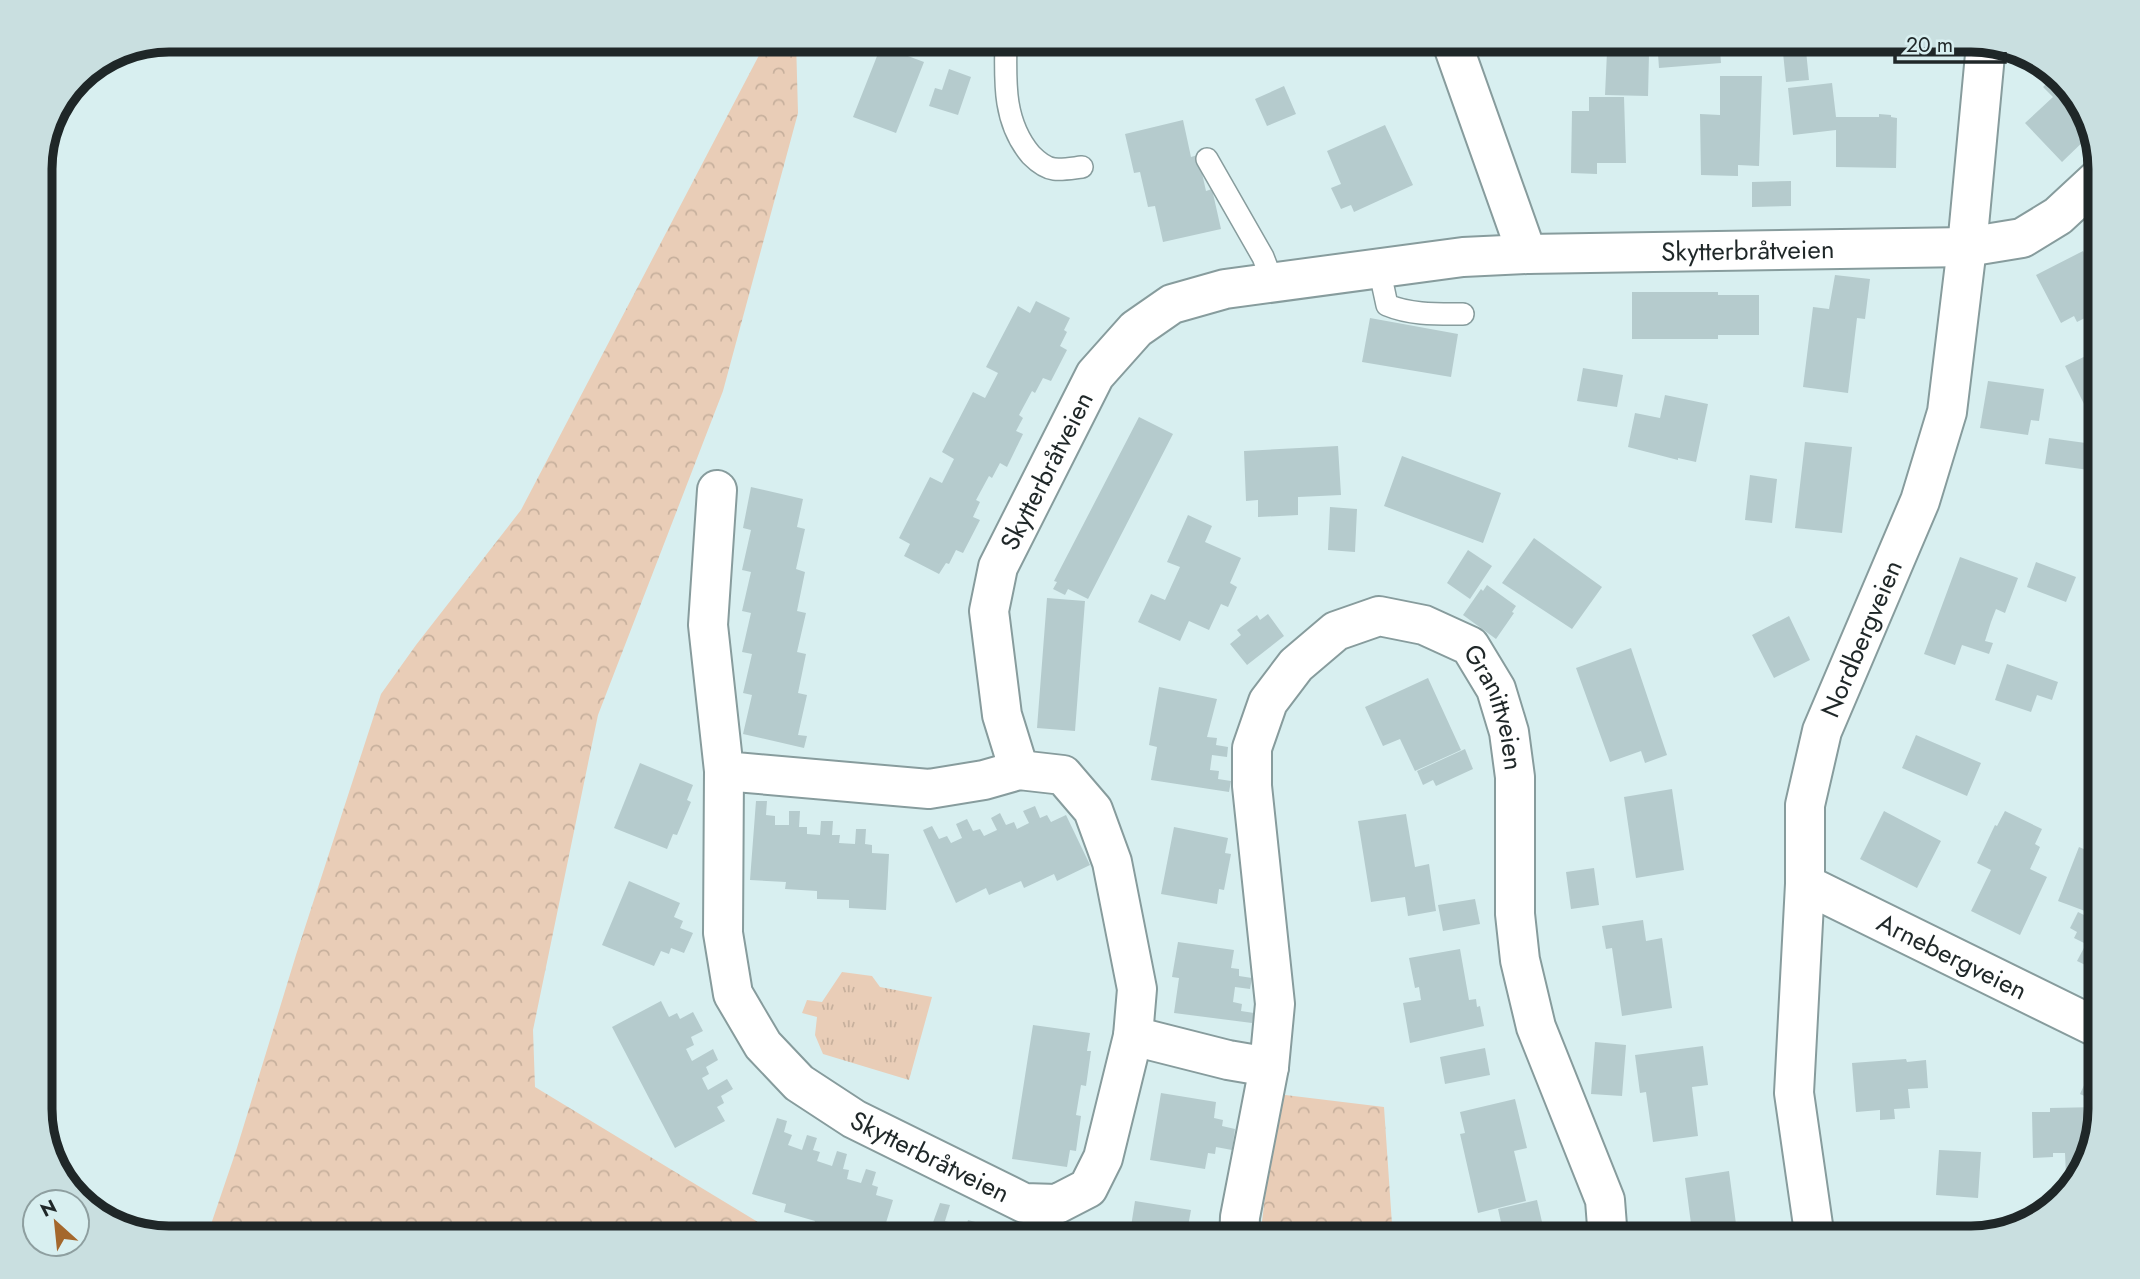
<svg xmlns="http://www.w3.org/2000/svg" width="2140" height="1279" viewBox="0 0 2140 1279" font-family="Jost,sans-serif">
<defs>
<pattern id="grass-tufts" width="24" height="20" patternUnits="userSpaceOnUse" patternTransform="scale(1.75)"><rect width="24" height="20" fill="#e9cdb7"/><path d="M3 7l-1-3M5 7V3M7 7l1-3M15 17l-1-3M17 17v-4M19 17l1-3" fill="none" stroke="#c7b09d"/></pattern>
<pattern id="forest-crowns" width="20" height="18" patternUnits="userSpaceOnUse" patternTransform="scale(1.75)"><rect width="20" height="18" fill="#e9cdb7"/><path d="M2 6a3 3 0 1 1 6 0M12 15a3 3 0 1 1 6 0" fill="none" stroke="#c7b09d"/></pattern>
</defs>
<rect width="100%" height="100%" fill="#d8eff0"/>
<path fill="url(#grass-tufts)" d="M842 972 872 976 880 987 932 997 909 1080 823 1054 815 1035 817 1017 802 1013 807 1000 822 1002Z"/>
<path fill="url(#forest-crowns)" d="M767 40H796L798 113 723 391 598 715 533 1030 535 1087 786 1239H206L236 1151 296 955 381 694 416 645 521 510Z
M1277 1094 1384 1107 1393 1239H1260Z"/>
<path fill="#b5cbcd" d="M1084 40H1152L1153 48 1086 56Z
M1657 40H1719L1721 63 1659 68Z
M1818 40H1873L1874 43 1819 48Z
M1805 41 1809 80 1786 82 1782 43Z
M881 46 924 62 896 133 853 117Z
M1607 52 1649 54 1648 96 1605 95Z
M949 69 971 77 958 115 929 106 935 88 942 90Z
M1720 76H1762L1759 166 1738 165V176L1701 175 1700 114 1720 115Z
M2054 76 2082 105 2091 134 2062 162 2025 123 2053 97 2043 87Z
M1832 83 1836 117H1879V114L1891 115V117L1897 118 1896 168 1836 167V130L1793 135 1788 88Z
M1284 86 1296 114 1267 126 1255 99Z
M1589 97H1624L1626 163H1597V174L1571 173 1572 111H1589Z
M1183 120 1191 157 1198 155 1206 191 1212 189 1221 229 1163 242 1155 206 1148 207 1140 172 1134 173 1125 134Z
M1385 125 1413 185 1354 212 1351 205 1341 209 1331 188 1341 184 1327 151Z
M1791 181V206L1752 207V182Z
M2083 251 2100 284V304L2092 307 2095 313 2077 322 2074 316 2061 323 2036 275Z
M1835 275 1870 279 1865 319 1857 318 1848 393 1803 387 1813 307 1829 309Z
M1632 292H1718V295H1759V335H1718V339H1632Z
M1036 301 1070 318 1064 330 1067 332 1060 346 1067 350 1051 381 1043 378 1035 393 1032 391 1019 415 1023 418 1016 431 1023 434 1007 467 1000 463 992 478 989 476 976 500 980 502 973 517 980 520 963 553 956 550 949 564 946 563 939 574 904 556 910 544 899 538 930 477 942 483 954 459 942 452 973 392 985 398 998 373 986 367 1018 306 1030 313Z
M1370 318 1458 334 1451 377 1362 362Z
M2094 352 2100 364V397L2084 404 2065 366Z
M1583 368 1623 375 1617 407 1577 401Z
M1988 381 2044 389 2039 421 2031 420 2028 435 1980 428Z
M1665 395 1708 404 1696 462 1678 458V460L1628 447 1635 413 1660 418Z
M1139 417 1173 434 1088 599 1068 589 1065 595 1053 589 1057 582 1054 581Z
M2049 438 2093 444 2089 470 2045 464Z
M1805 442 1852 447 1842 533 1795 528Z
M1338 446 1341 495 1298 497V515L1258 517V500L1246 501 1244 451Z
M1402 456 1501 493 1483 543 1384 506Z
M1750 475 1777 479 1772 523 1745 520Z
M751 487 803 499 797 527 805 529 796 569 805 572 797 611 806 613 797 652 806 654 798 693 807 695 798 735 807 736 804 748 743 734 752 695 743 693 752 654 742 652 751 613 742 611 751 572 742 570 751 530 743 528Z
M1330 507 1357 509 1355 552 1328 550Z
M1188 515 1212 526 1205 542 1241 558 1230 583 1237 587 1228 607 1221 604 1209 630 1189 621 1180 641 1138 622 1151 594 1165 600 1180 567 1167 562Z
M1534 538 1602 587 1572 629 1502 583Z
M1468 550 1492 566 1470 599 1447 583Z
M1960 557 2018 578 2005 613 1996 609 1991 622 1985 641 1993 643 1989 654 1962 645 1955 665 1924 654Z
M2036 562 2076 577 2066 602 2027 587Z
M1487 585 1516 606 1512 612 1514 613 1496 639 1463 615 1481 589 1483 591Z
M1047 598 1085 601 1075 731 1037 728Z
M1268 614 1284 636 1247 665 1230 644 1241 635 1237 630 1257 615 1260 620Z
M1789 616 1810 660 1774 678 1752 635Z
M1631 648 1667 755 1645 763 1641 751 1610 762 1576 668Z
M2007 664 2058 682 2052 700 2037 695 2031 712 1995 700Z
M1428 678 1461 750 1415 771 1400 739 1383 746 1365 707Z
M1159 687 1217 699 1207 737 1217 738 1216 745 1228 747 1227 757 1212 755 1210 770 1219 771 1218 779 1231 781 1229 792 1151 780 1157 747 1149 745Z
M1916 735 1981 763 1967 796 1902 768Z
M1465 749 1473 769 1436 786 1433 780 1423 785 1417 771Z
M640 763 693 785 687 800 691 802 677 835 673 834 667 849 614 828Z
M1672 789 1684 870 1636 878 1624 797Z
M756 801H767L766 815 775 816V825H789V811H800L799 827H807V834L820 835 821 821H833L832 835H840L839 843 855 844 856 829H866L865 844 872 845V853L889 854 886 910 849 908V900L817 899V891L785 889 786 882 750 880Z
M1035 806 1040 818 1047 815 1051 822 1066 815 1090 865 1057 881 1054 874 1024 888 1021 881 989 895 986 888 956 903 923 830 932 826 939 839 947 836 951 843 962 838 956 824 967 819 973 831 980 829 984 836 997 830 991 818 1000 813 1006 825 1014 822 1017 829 1029 823 1023 811Z
M1884 811 1941 841 1917 888 1860 859Z
M2005 811 2042 829 2035 844 2040 847 2030 869 2047 877 2020 935 1971 911 1991 870 1977 863 1995 825 1997 826Z
M1406 814 1415 867 1429 864 1436 911 1408 916 1405 897 1371 902 1358 821Z
M1174 827 1228 838 1225 853 1231 854 1224 890 1219 889 1217 904 1161 894Z
M2079 847 2100 856V873L2085 911 2058 901Z
M1594 868 1599 905 1571 909 1566 872Z
M629 881 680 903 674 917 683 921 680 928 693 933 684 953 671 948 669 954 661 951 654 966 602 945Z
M1475 899 1480 924 1443 931 1438 905Z
M2078 912 2096 921 2100 915V972L2077 961 2086 944 2074 938 2077 932 2070 928Z
M1643 920 1646 941 1662 938 1672 1008 1622 1016 1612 948 1606 949 1602 926Z
M1178 942 1234 950 1231 968 1239 969V976L1252 978 1250 989 1235 987 1233 1002 1242 1004 1241 1011 1254 1013 1252 1023 1174 1013 1179 978 1172 977Z
M1460 949 1469 1000 1476 999 1477 1007 1480 1006 1484 1026 1410 1043 1403 1003 1421 1000 1419 987 1415 988 1409 958Z
M661 1001 669 1017 677 1013 680 1019 693 1012 703 1031 691 1037 694 1045 686 1049 692 1061 713 1049 718 1060 706 1067 709 1074 702 1078 708 1090 727 1079 733 1089 721 1096 724 1103 717 1107 725 1121 675 1148 612 1027Z
M1033 1025 1090 1033 1087 1051H1091L1086 1086 1081 1085 1076 1115 1081 1116 1076 1151 1070 1150 1067 1167 1012 1159Z
M1595 1042 1626 1045 1622 1096 1591 1094Z
M1703 1046 1708 1085 1692 1087 1698 1136 1653 1142 1646 1092 1640 1093 1635 1055Z
M1485 1048 1490 1075 1445 1084 1440 1057Z
M1906 1059 1907 1062 1926 1060 1928 1088 1908 1089 1910 1108 1894 1109 1895 1119 1880 1120V1110L1856 1112 1852 1063Z
M2096 1059 2100 1061V1103L2080 1094Z
M1161 1093 1216 1102 1214 1118 1223 1120 1222 1126 1235 1129 1232 1150 1216 1147 1215 1154 1208 1153 1205 1169 1150 1160Z
M1515 1099 1527 1148 1514 1151 1526 1201 1478 1213 1460 1134 1465 1133 1460 1112Z
M2100 1107 2081 1175 2066 1176 2065 1153H2053V1157L2033 1158 2032 1112H2050V1108Z
M777 1118 787 1121 784 1132 792 1135 788 1145 802 1150 807 1135 817 1138 813 1150 820 1152 817 1161 832 1166 837 1151 847 1154 843 1169 849 1170 847 1179 861 1183 866 1169 876 1172 872 1185 878 1187 876 1195 893 1200 881 1239H844L813 1228 815 1221 784 1212 786 1204 752 1194Z
M1939 1150 1981 1152 1978 1198 1936 1195Z
M1729 1171 1738 1239H1693L1685 1178Z
M1537 1200 1542 1222 1503 1231 1498 1209Z
M1135 1201 1191 1210 1188 1226 1197 1228 1196 1234 1210 1236V1239H1129Z
M940 1203 950 1205 945 1221 952 1223 950 1230 964 1234 968 1220 979 1223 974 1239H927Z"/>
<g fill="none" stroke-linecap="round" stroke-linejoin="round">
<defs>
<path id="service" d="M1006 40C1005 82 1003 122 1031 155 1037 161 1045 168 1054 169 1063 170 1073 168 1082 167
M1207 159 1263 257 1273 283
M1379 268 1387 305C1411 315 1437 314 1463 314"/>
<g id="minor">
<path d="M1451 40 1527 254"/>
<path id="s1" d="M717 490 708 625 724 771 723 933 733 994 763 1045 799 1083 854 1119 1024 1203 1057 1204 1088 1188 1103 1158 1133 1036 1137 989 1112 862 1093 810 1063 775 1019 770 984 780 929 789 724 771"/>
<path id="s2" d="M1019 770 1002 715 989 611 998 567 1095 375 1136 329 1172 304 1225 289 1463 257 1527 254 1967 247 2022 238 2058 216 2099 178"/>
<path id="s3" d="M1805 884 2100 1029"/>
<path d="M1133 1036 1228 1060 1269 1067"/>
<path id="s4" d="M1239 1239 1240 1217 1269 1067 1275 1004 1252 786V748L1268 702 1296 665 1336 631 1379 616 1424 625 1470 646 1496 689 1509 732 1515 777V914L1520 960 1536 1027 1605 1200 1608 1239"/>
<path id="s5" d="M1815 1239 1794 1093 1805 884V805L1822 731 1920 501 1947 412 1967 247 1986 44"/>
</g>
</defs>
<use href="#service" stroke="#879c9d" stroke-width="24"/>
<use href="#minor" stroke="#879c9d" stroke-width="42"/>
<use href="#service" stroke="#fff" stroke-width="21"/>
<use href="#minor" stroke="#fff" stroke-width="38"/>
</g>
<g text-anchor="middle" dominant-baseline="central" stroke-width="5" stroke-linejoin="round" paint-order="stroke">
<g font-size="26" fill="#1f2728" stroke="#d8eff0">
<text stroke="none"><textPath href="#s2" startOffset="1108">Skytterbråtveien</textPath></text>
<text stroke="none"><textPath href="#s2" startOffset="315">Skytterbråtveien</textPath></text>
<text stroke="none"><textPath href="#s5" startOffset="612">Nordbergveien</textPath></text>
<text stroke="none"><textPath href="#s4" startOffset="852">Granittveien</textPath></text>
<text stroke="none"><textPath href="#s3" startOffset="164">Arnebergveien</textPath></text>
<text stroke="none"><textPath href="#s1" startOffset="768">Skytterbråtveien</textPath></text>
</g>
</g>
<path d="M0 0H2140V1279H0ZM169 52H1971A117 117 0 0 1 2088 169V1109A117 117 0 0 1 1971 1226H169A117 117 0 0 1 52 1109V169A117 117 0 0 1 169 52Z" fill="#c9dfe0" fill-rule="evenodd"/>
<path fill="none" stroke="#1f2728" stroke-width="9" d="M169 52H1971A117 117 0 0 1 2088 169V1109A117 117 0 0 1 1971 1226H169A117 117 0 0 1 52 1109V169A117 117 0 0 1 169 52Z"/>
<g transform="translate(56 1223) rotate(333)"><circle r="33" fill="#d8eff0" stroke="#8e9fa0" stroke-width="2"/>
<path d="M0-5L12 26L0 18L-12 26Z" fill="#a4672c"/>
<text y="-10" font-size="19" font-weight="bold" text-anchor="middle" fill="#1f2728">N</text>
</g>
<path d="M1895 52v10h110v-10" fill="none" stroke="#1f2728" stroke-width="3.5"/>
<text x="1906" y="52" font-size="21" fill="#1f2728" stroke="#d8eff0" stroke-width="5" paint-order="stroke">20 m</text>
</svg>
